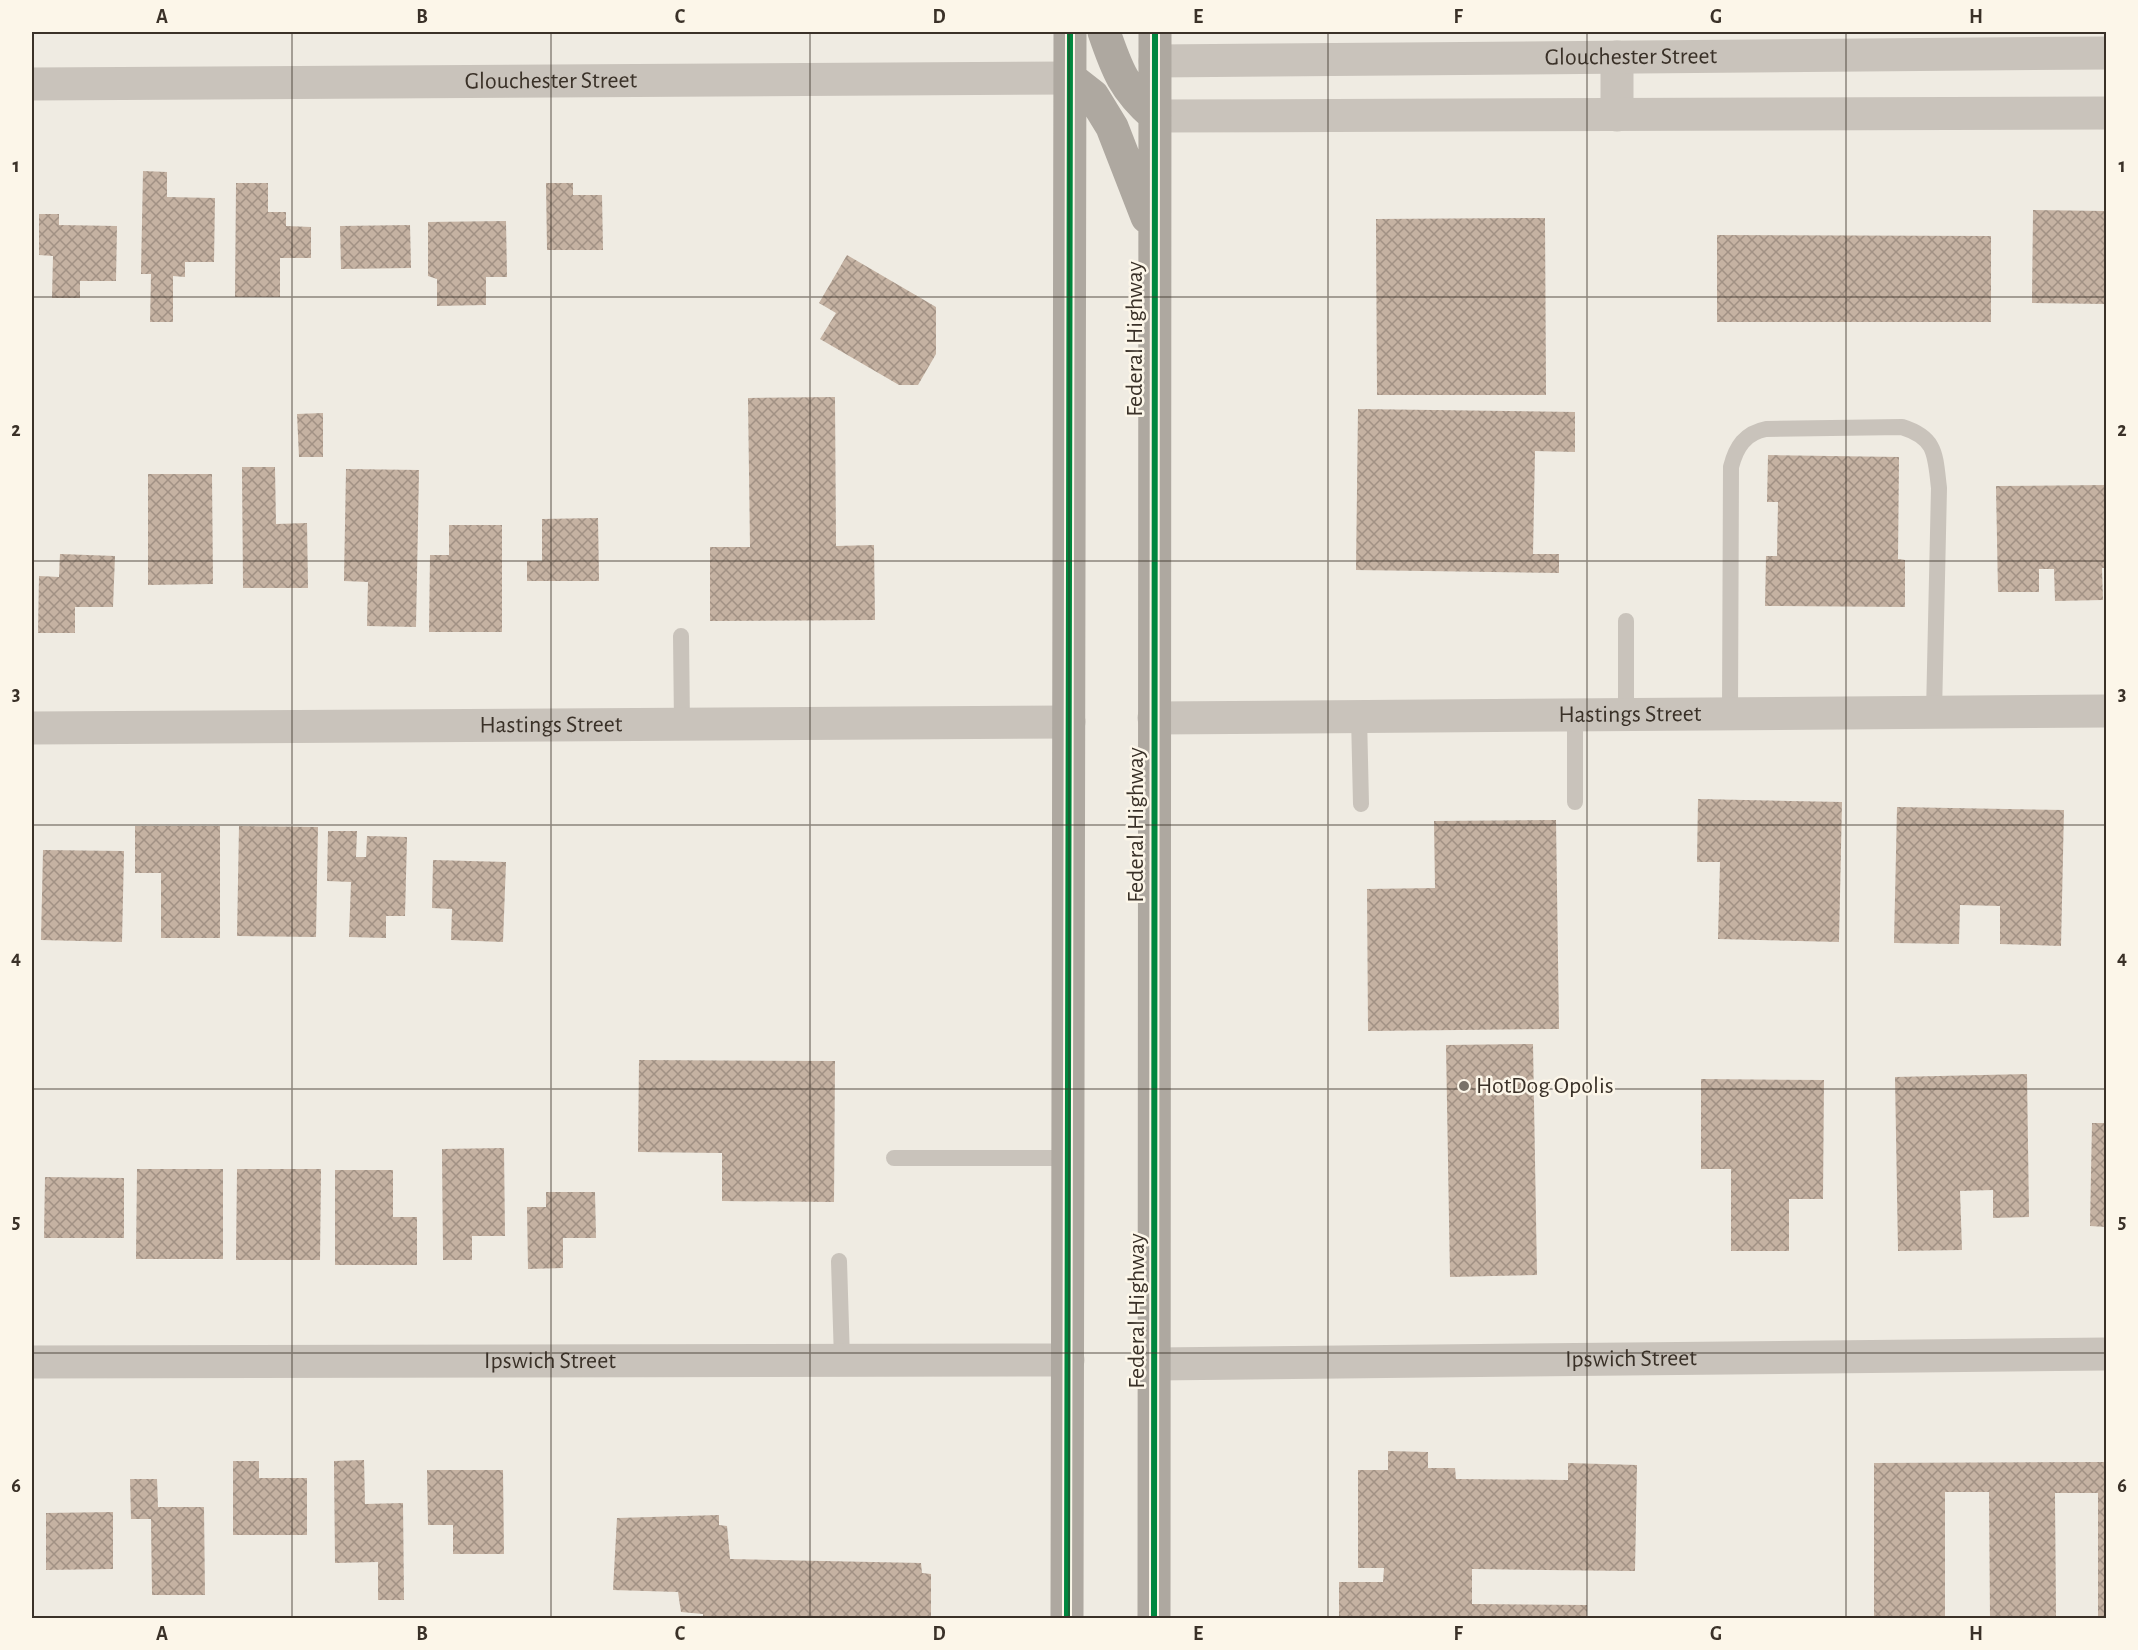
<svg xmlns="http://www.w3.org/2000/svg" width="2138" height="1650" viewBox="0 0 2138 1650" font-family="'Alegreya Sans',sans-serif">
<defs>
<pattern id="building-cross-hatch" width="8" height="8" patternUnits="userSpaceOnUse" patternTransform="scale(1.5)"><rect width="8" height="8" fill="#c5b2a2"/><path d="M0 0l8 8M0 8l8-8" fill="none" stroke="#a19184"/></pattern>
</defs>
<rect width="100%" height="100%" fill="#efebe2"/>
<path fill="url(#building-cross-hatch)" d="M143 171 167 172V197L215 198 214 262H185V277L173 276V322H150L151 274H141Z
M236 183H268V212H286V226L311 227V258H280V297H235Z
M546 183H573V195H602L603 250H547Z
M2033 210 2106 211V304L2032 303Z
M39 214H59V225L117 226 116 281H80V298H52L53 256 39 255Z
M1545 218 1546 395H1377L1376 219Z
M506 221 507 277H486V305L437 306V279L428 276V222Z
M410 225 411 268 341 269 340 226Z
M1717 235 1991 236V322H1717Z
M847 255 936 307V354L918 385H899L820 339 836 313 819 303Z
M835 397 836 546 874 545 875 620 710 621V547H750L748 398Z
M1358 409 1575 412V452L1535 451 1533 554H1559V573L1356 570Z
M323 413V457H299L297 414Z
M1768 455 1899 457 1898 559 1905 560V607L1765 606 1766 556H1777L1778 502H1767Z
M242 467H275L276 524 307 523 308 588H243Z
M346 469 419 470 416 627 367 626 368 582 344 581Z
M148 474H212L213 584 148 585Z
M2106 485V568H2102L2103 600 2055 601 2054 569H2039V592H1998L1996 486Z
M598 518 599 581H527V561H542V519Z
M449 525H502V632H429L430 555H449Z
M60 554 115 556 113 607H75V633H38L39 576 59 577Z
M1698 799 1842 802 1839 942 1718 939 1720 862H1697Z
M1897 807 2064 810 2061 946 2000 944V906L1960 905 1959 944 1894 943Z
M1556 820 1559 1029 1368 1031 1367 889 1435 888 1434 821Z
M135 826H220V938H161V873H135Z
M239 826 318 827 316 937 237 936Z
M328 831H357L356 857H366L367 836 407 837 405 916H386V938L349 937 351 882 327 881Z
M43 850 124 851 122 942 41 940Z
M433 860 506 862 503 942 451 940 452 909 432 908Z
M1533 1044 1537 1275 1450 1277 1446 1045Z
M639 1060 835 1061 834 1202 722 1201V1153L638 1152Z
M2027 1074 2029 1217 1993 1218V1190L1960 1191 1962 1250 1898 1251 1895 1077Z
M1701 1079 1824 1080 1823 1199H1789V1251H1731V1169H1701Z
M2092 1123H2106V1227L2090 1226Z
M504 1148 505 1236H472V1260H443L442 1149Z
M137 1169H223V1259H136Z
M237 1169H321L320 1260H236Z
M335 1170H393V1217H417V1265H335Z
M45 1177 124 1178V1238H44Z
M546 1192H595L596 1238H563V1268L528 1269 527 1207H546Z
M1388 1451 1428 1452V1468H1455L1456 1479 1568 1480V1463L1637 1465 1635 1571 1472 1569V1604L1587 1605V1618H1339V1582H1383L1384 1568H1358V1470H1388Z
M364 1460 365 1504 403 1503 404 1600H378V1562L335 1563 334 1461Z
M233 1461H259V1478H307V1535H233Z
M2106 1462V1618H2098V1493H2055L2056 1618H1990L1989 1492H1945V1618H1874V1463Z
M427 1470H503L504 1554H453V1525H428Z
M130 1479H157L158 1507H204L205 1595H152L151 1519H131Z
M113 1512V1569L46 1570V1513Z
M719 1515V1525L727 1526 730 1559 921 1563 922 1573 931 1574V1618H703V1614L681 1612 678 1592 613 1590 617 1518Z"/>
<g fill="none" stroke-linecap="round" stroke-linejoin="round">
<path stroke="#c9c3bb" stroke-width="16" d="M1626 621V715
M681 636 682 724
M1730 714 1731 467C1736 447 1745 433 1766 429L1902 427C1937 438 1935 455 1939 488L1934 713
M1575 715V802
M1359 716 1361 804
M894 1158H1068
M839 1261 842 1360"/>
<g stroke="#c9c3bb" stroke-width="33">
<path d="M1617 57V115"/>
<path id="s1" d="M1155 61 2106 53"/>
<path id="s2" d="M32 84 1070 78"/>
<path d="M1155 116 2106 113"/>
<path id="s3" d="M1154 718 2106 711"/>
<path id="s4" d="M32 728 1069 722"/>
<path id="s5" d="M32 1362 1068 1360"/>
<path id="s6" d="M1155 1364 2106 1354"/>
</g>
<path stroke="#aea8a0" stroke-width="33" d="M1104 32C1117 70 1124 89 1155 116
M1070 78 1093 96 1112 127 1147 217
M1067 1618 1070 32
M1154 1618 1155 32"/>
<defs>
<path id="cycleway" d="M1067 1618 1070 32
M1154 1618 1155 32"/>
</defs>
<use href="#cycleway" stroke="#fcf6e9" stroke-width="10"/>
<use href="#cycleway" stroke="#00873e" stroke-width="6"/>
</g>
<path fill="none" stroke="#3a3128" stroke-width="1.5" stroke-opacity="0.55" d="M292 32V1618M551 32V1618M810 32V1618M1069 32V1618M1328 32V1618M1587 32V1618M1846 32V1618M32 297H2106M32 561H2106M32 825H2106M32 1089H2106M32 1353H2106"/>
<circle fill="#797269" stroke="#fcf6e9" stroke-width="2" cx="1464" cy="1086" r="6"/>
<g text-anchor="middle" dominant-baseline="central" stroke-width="5" stroke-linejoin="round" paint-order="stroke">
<g font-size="24" fill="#3a3128" stroke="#fcf6e9">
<text stroke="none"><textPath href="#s1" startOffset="476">Glouchester Street</textPath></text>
<text stroke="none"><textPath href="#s2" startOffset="519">Glouchester Street</textPath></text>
<text transform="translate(1135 339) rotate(-90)">Federal Highway</text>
<text stroke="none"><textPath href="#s3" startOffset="476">Hastings Street</textPath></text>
<text stroke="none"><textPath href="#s4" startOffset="519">Hastings Street</textPath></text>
<text transform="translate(1136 825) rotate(-90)">Federal Highway</text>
<text transform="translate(1137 1311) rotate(-90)">Federal Highway</text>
<text stroke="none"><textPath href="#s6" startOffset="476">Ipswich Street</textPath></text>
<text stroke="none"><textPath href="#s5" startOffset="518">Ipswich Street</textPath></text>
</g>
<g font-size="24" fill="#3a3128" stroke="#fcf6e9" text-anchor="start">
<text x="1476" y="1086">HotDog Opolis</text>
</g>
</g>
<rect width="2138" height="1650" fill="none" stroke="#fcf6e9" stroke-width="66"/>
<rect x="33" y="33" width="2072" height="1584" fill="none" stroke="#3a3128" stroke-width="2"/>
<g font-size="20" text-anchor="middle" font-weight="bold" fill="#3a3128">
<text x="162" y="23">A</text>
<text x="422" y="23">B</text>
<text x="680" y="23">C</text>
<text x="939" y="23">D</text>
<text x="1198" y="23">E</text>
<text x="1458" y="23">F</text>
<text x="1716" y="23">G</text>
<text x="1976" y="23">H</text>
<text x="16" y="172">1</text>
<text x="2122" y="172">1</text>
<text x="16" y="436">2</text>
<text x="2122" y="436">2</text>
<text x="16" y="700">3</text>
<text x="2122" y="700">3</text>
<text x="16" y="964">4</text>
<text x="2122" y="964">4</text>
<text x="16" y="1228">5</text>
<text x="2122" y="1228">5</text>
<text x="16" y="1492">6</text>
<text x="2122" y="1492">6</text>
<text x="162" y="1640">A</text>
<text x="422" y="1640">B</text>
<text x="680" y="1640">C</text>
<text x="939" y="1640">D</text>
<text x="1198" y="1640">E</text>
<text x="1458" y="1640">F</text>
<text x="1716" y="1640">G</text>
<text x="1976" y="1640">H</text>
</g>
</svg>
